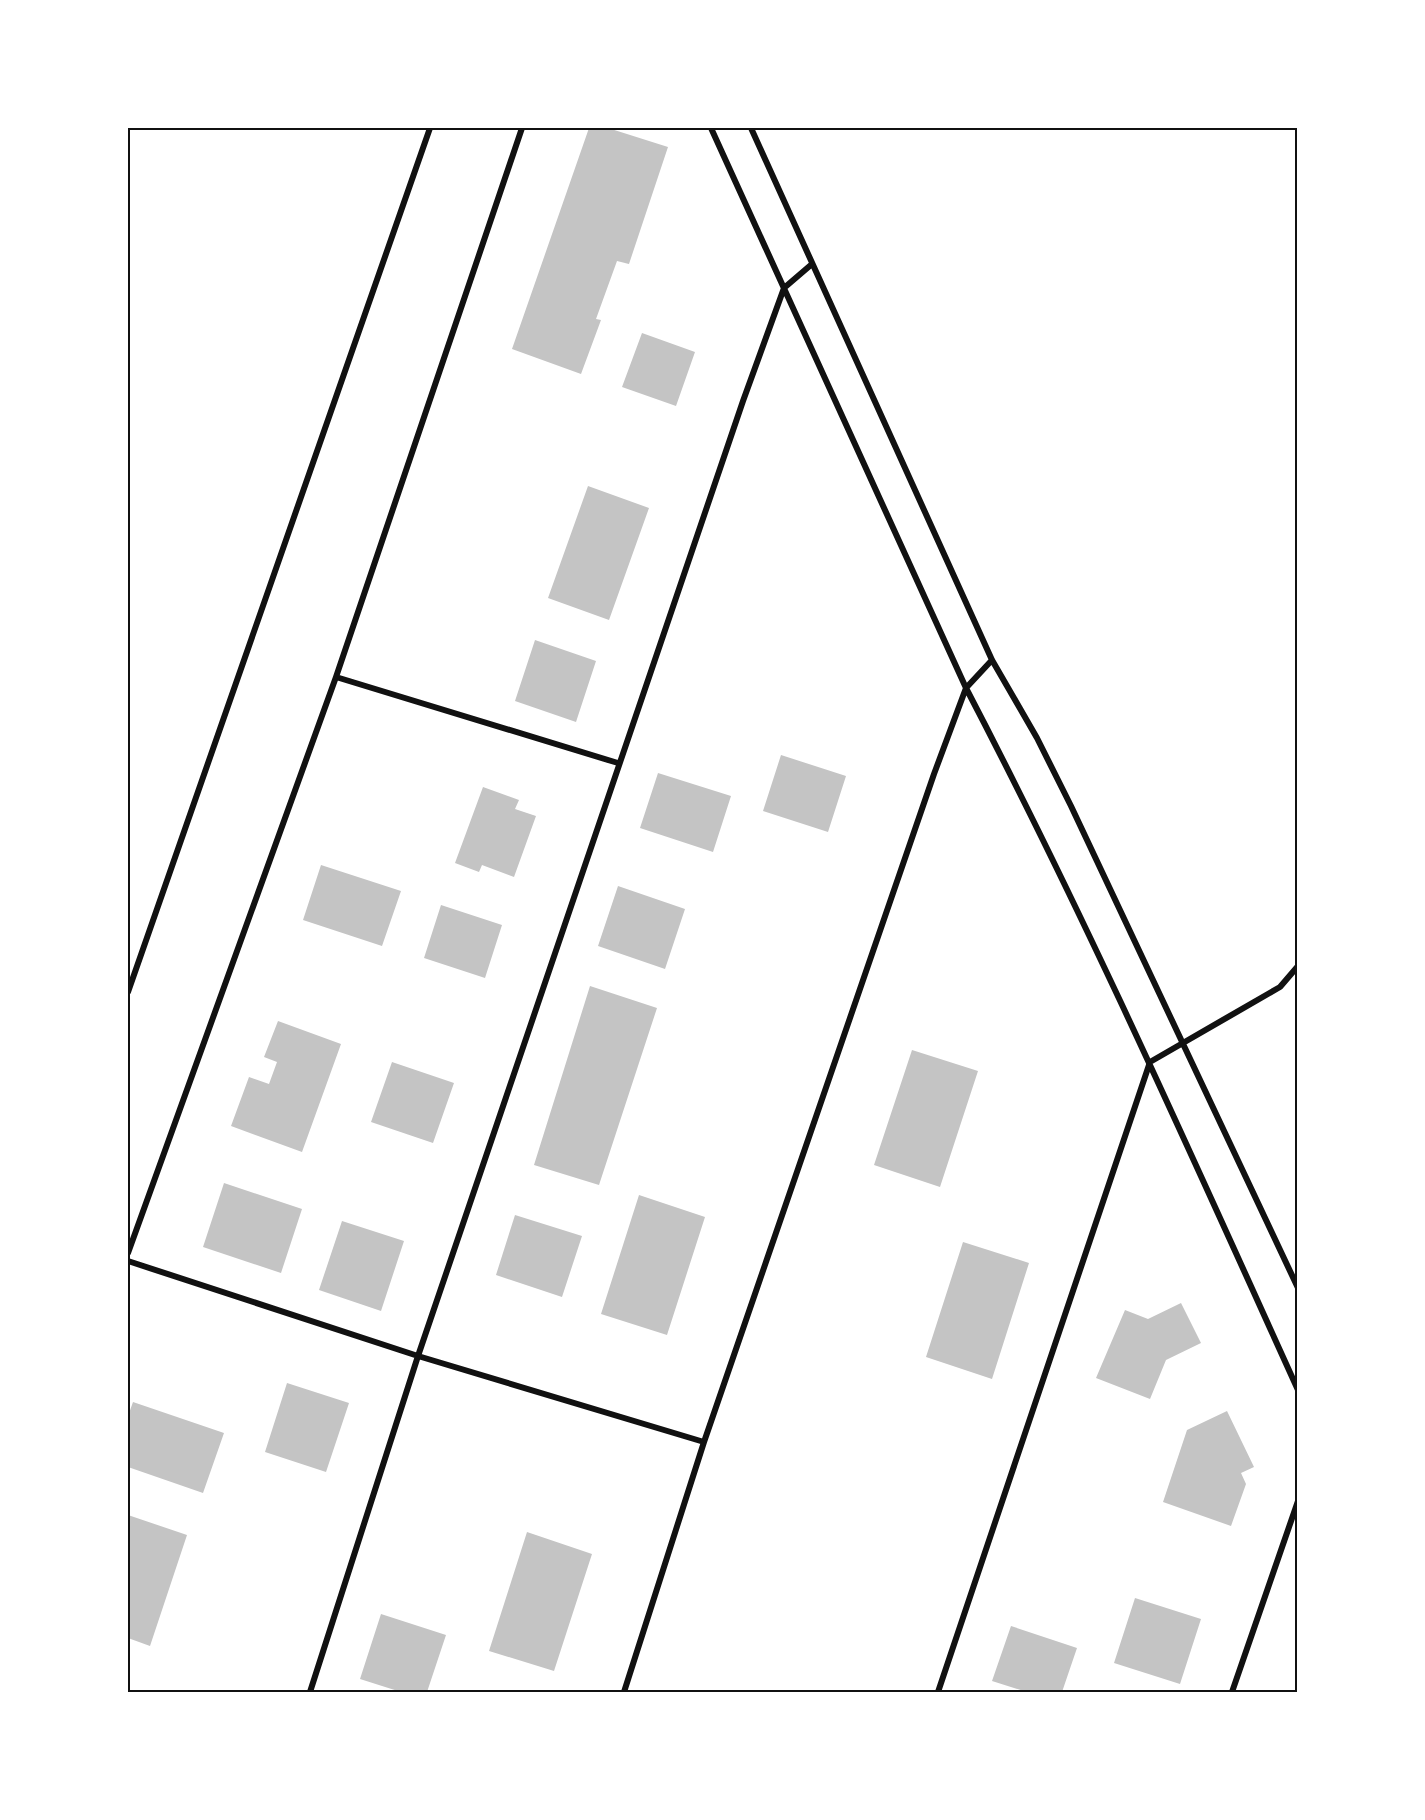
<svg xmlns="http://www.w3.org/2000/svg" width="1425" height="1820" viewBox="0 0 1425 1820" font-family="Lora,serif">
<rect width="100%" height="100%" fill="#fff"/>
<path fill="#c4c4c4" d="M589 128H608L668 147 629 264 617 261 596 319 601 320 581 374 512 349Z
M642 333 695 352 676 406 622 387Z
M588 486 649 508 609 620 548 598Z
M535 640 596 661 576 722 515 701Z
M781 755 846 776 828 832 763 811Z
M658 773 731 796 713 852 640 828Z
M483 787 519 800 515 809 536 816 514 877 482 865 479 872 455 863Z
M321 865 401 891 382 946 303 920Z
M618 886 685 909 665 969 598 946Z
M441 905 502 925 485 978 424 958Z
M590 986 657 1008 599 1185 534 1165Z
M278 1021 341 1044 302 1152 231 1126 249 1077 269 1084 277 1062 264 1057Z
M912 1050 978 1071 940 1187 874 1165Z
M392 1062 454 1083 433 1143 371 1122Z
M224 1183 302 1209 281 1273 203 1247Z
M639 1195 705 1217 667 1335 601 1314Z
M515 1215 582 1236 562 1297 496 1275Z
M342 1221 404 1241 381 1311 319 1290Z
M963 1242 1029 1263 992 1379 926 1357Z
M1181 1303 1201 1343 1166 1360 1150 1399 1096 1378 1125 1310 1148 1319Z
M287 1383 349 1403 326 1472 265 1452Z
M133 1402 224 1433 203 1493 128 1467V1416Z
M1227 1411 1254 1467 1241 1473 1246 1484 1231 1526 1163 1502 1187 1430Z
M128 1515 187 1535 150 1646 128 1638Z
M527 1532 592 1554 554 1671 489 1651Z
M1135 1598 1201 1619 1180 1684 1114 1663Z
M381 1614 446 1635 427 1692H401L360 1679Z
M1011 1626 1077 1648 1062 1692H1027L992 1681Z"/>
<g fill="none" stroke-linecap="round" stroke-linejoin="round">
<path stroke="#111" stroke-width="6" d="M711 128 966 688C1086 918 1191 1154 1298 1390
M751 128 992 660 1037 738 1071 806 1298 1288
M336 677 618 763
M128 992 430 128
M128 1253 336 677 522 128
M128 1261 418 1356 704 1442
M310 1692 418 1356 743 401 784 288 812 264
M624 1692 704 1442 934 774 966 688 992 660
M938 1692 1150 1062 1280 987 1298 966
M1232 1692 1298 1501"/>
</g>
<rect width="1425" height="1820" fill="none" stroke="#ffffff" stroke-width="258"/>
<rect x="129" y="129" width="1167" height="1562" fill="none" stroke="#111" stroke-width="2"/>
</svg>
